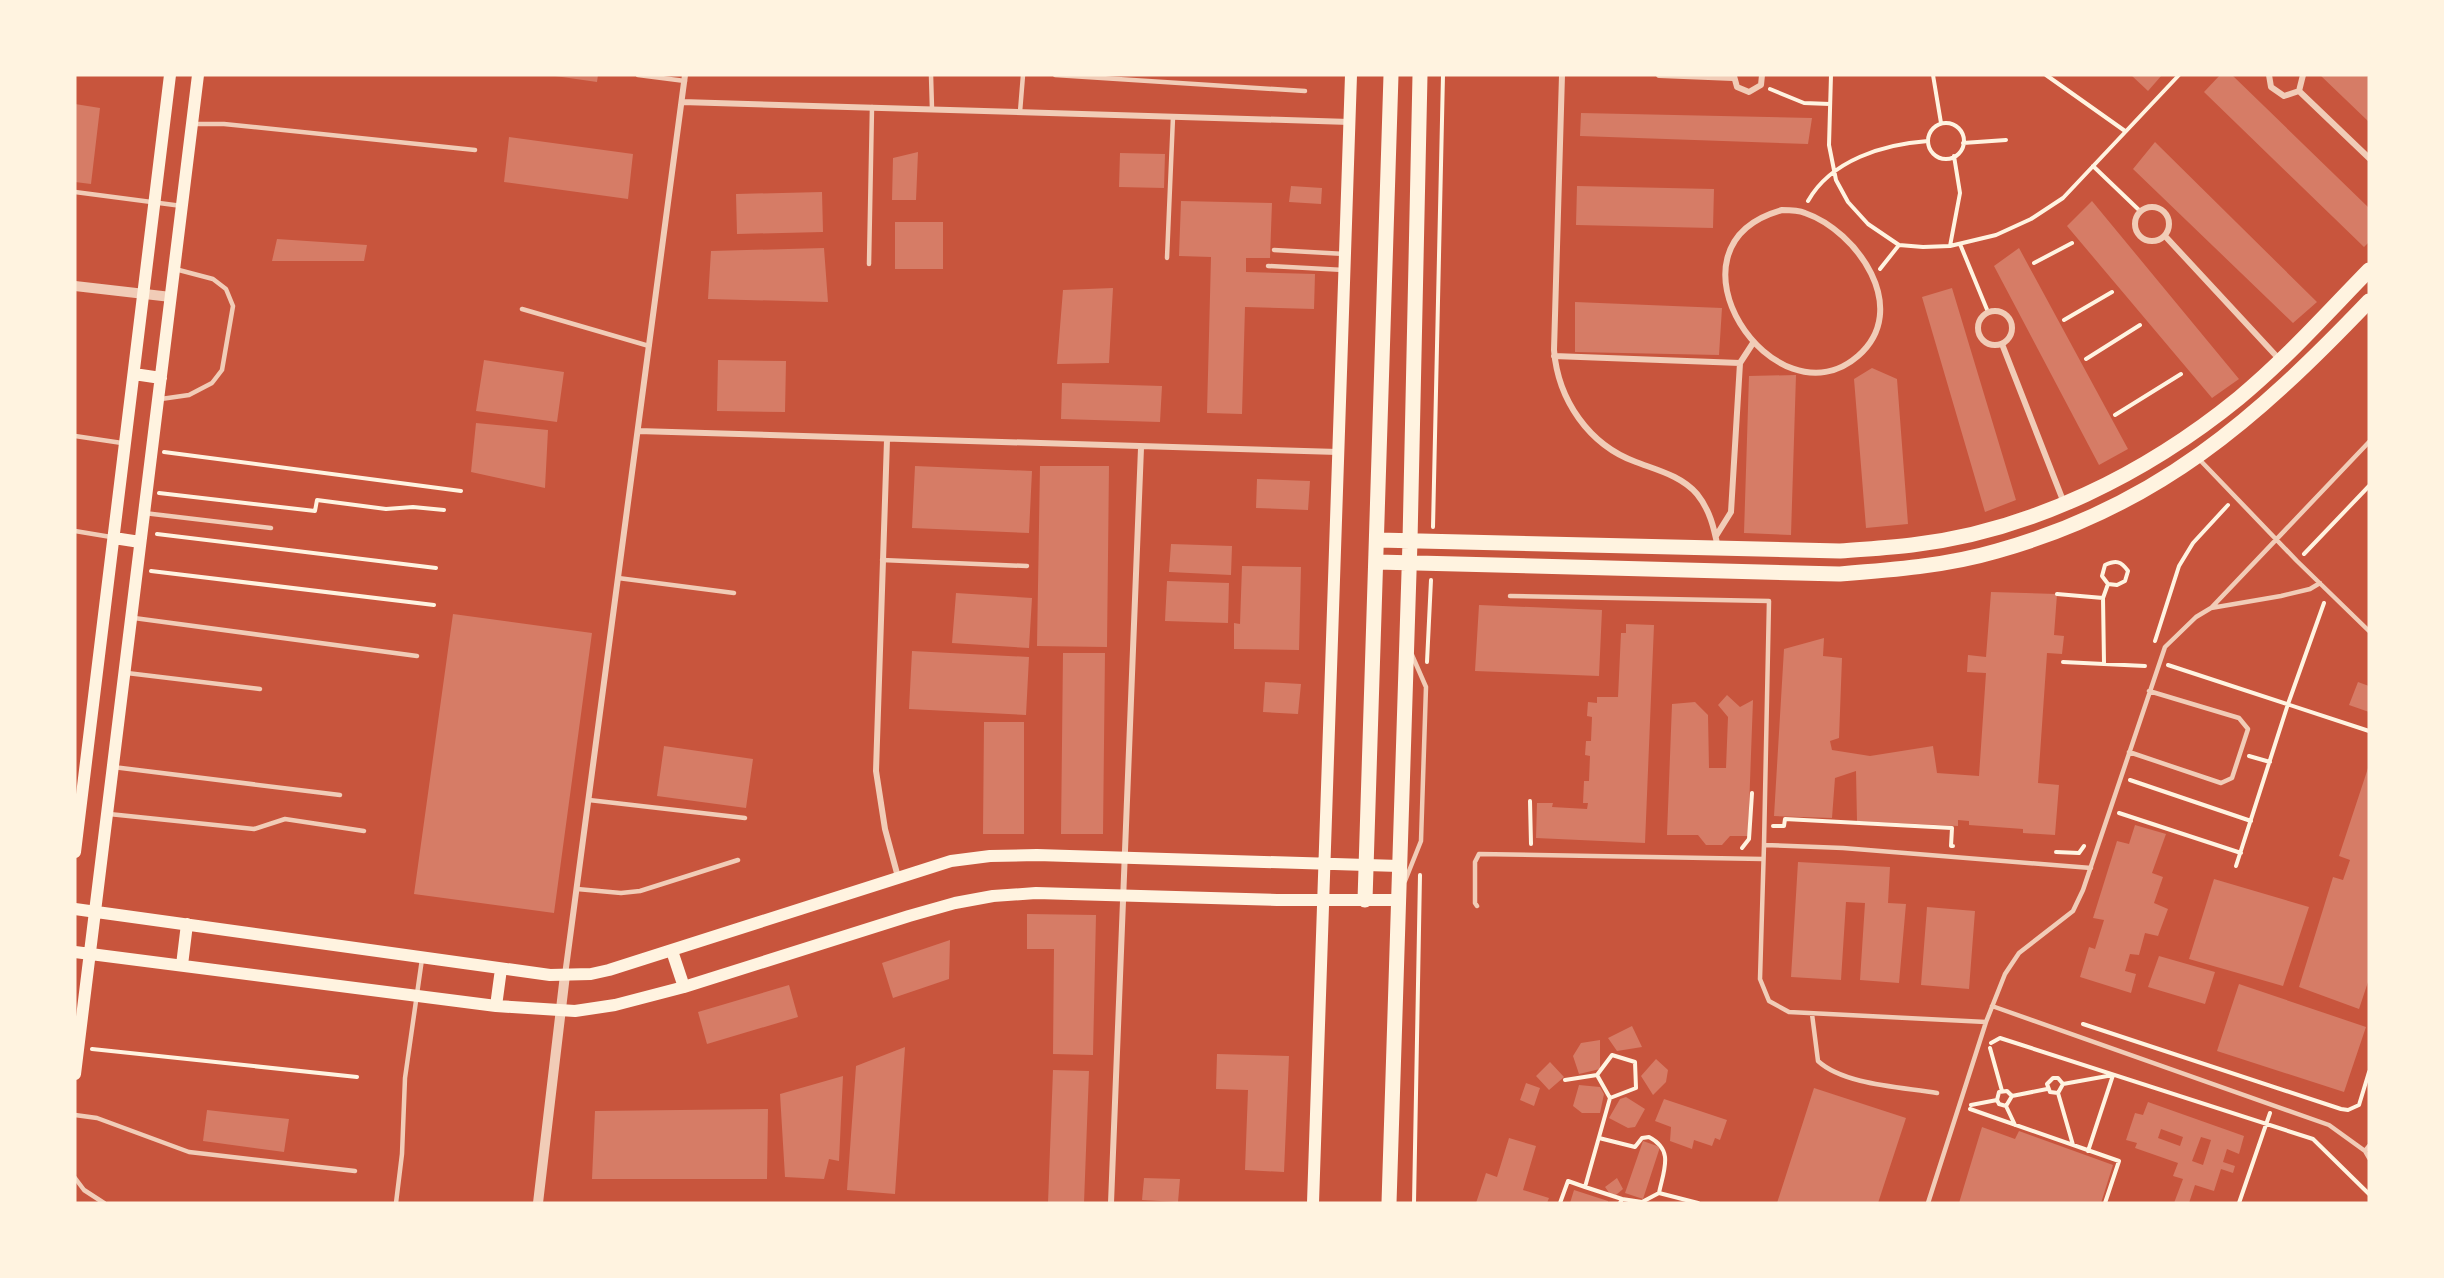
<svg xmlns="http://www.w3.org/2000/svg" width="2444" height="1278" viewBox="0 0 2444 1278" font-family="Helvetica,sans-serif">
<rect width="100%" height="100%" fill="#c8553d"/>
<path fill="#d67c66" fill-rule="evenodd" d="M548 75H598L597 82Z
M2131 75H2162L2148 91Z
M2220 75H2232L2369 208V242L2364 247 2204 92Z
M2320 75H2366L2369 78V122Z
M75 104 100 108 91 184 75 182Z
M1581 113 1812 118 1808 144 1580 136Z
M509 137 633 154 628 199 504 182Z
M2155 142 2317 302 2293 323 2133 169Z
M918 152 916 200H892L893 158Z
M1120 153 1165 154 1164 188 1119 187Z
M1291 186 1322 188 1321 204 1289 202Z
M1577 186 1714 189 1713 228 1576 225Z
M822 192 823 232 737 234 736 194Z
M1181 201 1272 203 1270 258H1246V272L1315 274 1314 309 1245 307 1242 414 1207 413 1211 257 1179 256Z
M2092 201 2239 379 2212 398 2067 226Z
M895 222H943V269H895Z
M277 239 367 245 364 261H272Z
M824 248 828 302 708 299 711 251Z
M2019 248 2128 449 2099 465 1994 266Z
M1113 288 1109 363 1057 364 1063 290Z
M1952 288 2016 500 1985 512 1922 297Z
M1575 302 1722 308 1719 355 1575 352Z
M484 360 564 372 557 422 476 411Z
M718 360 786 361 785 412 717 411Z
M1872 368 1897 379 1908 524 1866 528 1854 379Z
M1796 375 1791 535 1744 533 1749 376Z
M1062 383 1162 386 1160 422 1061 419Z
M476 423 548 430 545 488 471 472Z
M915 466 1032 471 1029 533 912 528Z
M1040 466H1109L1107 647 1037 646Z
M1257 479 1310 481 1308 510 1256 508Z
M1171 544 1232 546 1231 575 1169 572Z
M1242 566 1301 567 1299 650 1234 649V623L1240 624Z
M1167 581 1229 583 1228 623 1165 621Z
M1991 592 2057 594 2054 635 2064 636 2062 654 2047 653 2038 783 2059 785 2055 835 2023 833V829L1969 825V821L1958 820V826L1857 821 1856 771 1835 778 1832 818 1774 816 1784 649 1824 638 1823 656 1842 658 1839 738 1830 741 1832 750 1870 756 1933 746 1937 773 1979 776 1986 673 1967 672 1968 655 1986 657Z
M956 593 1032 598 1029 648 952 643Z
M1479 605 1602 610 1599 676 1475 671Z
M453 614 592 633 554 913 414 894Z
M1626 624 1654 625 1645 843 1536 838 1537 803H1553L1552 807 1587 809 1588 803H1583L1584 781H1589L1590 756 1585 755 1586 741H1591L1592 717 1587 716 1588 702 1597 703V697H1618L1621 633H1626Z
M912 651 1029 657 1026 715 909 709Z
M1063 653H1105L1103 834H1061Z
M1265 682 1301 684 1298 714 1263 712Z
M2358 682 2369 686V712L2349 705Z
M1727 695 1740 707 1753 700 1748 836H1730L1722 845H1706L1698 835H1667L1672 704 1695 702 1708 715 1709 768H1726L1728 717 1718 705Z
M984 722H1024V834H983Z
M664 746 753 759 746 808 657 796Z
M2369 765V979L2359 1009 2299 987 2333 877 2343 880 2350 860 2339 856Z
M2135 825 2166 834 2152 873 2163 877 2154 903 2168 909 2158 936 2145 933 2139 955 2130 954 2125 971 2136 974 2131 993 2080 977 2089 947 2095 949 2104 920 2093 918 2117 841 2129 844Z
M1798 862 1890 867 1888 903 1906 904 1899 983 1860 980 1865 903 1846 902 1841 980 1791 977Z
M2214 879 2309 907 2283 986 2189 959Z
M1927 907 1975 911 1969 989 1921 985Z
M1027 914 1096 915 1093 1055 1053 1054 1054 949H1027Z
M950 940 949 979 893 998 882 963Z
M2159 956 2215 972 2205 1004 2148 987Z
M2239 984 2366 1027 2344 1092 2217 1051Z
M789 985 798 1017 707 1044 698 1012Z
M1632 1026 1642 1047 1617 1051 1608 1038Z
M1600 1040V1069L1579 1074 1573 1056 1581 1043Z
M905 1047 895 1194 847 1190 856 1066Z
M1217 1054 1289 1056 1284 1172 1245 1170 1248 1090 1216 1089Z
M1656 1059 1668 1070 1666 1082 1653 1095 1641 1076Z
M1550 1062 1564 1077 1549 1090 1536 1076Z
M1053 1070 1089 1071 1084 1203H1048Z
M843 1076 839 1161 829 1159 824 1179 785 1177 780 1094Z
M1526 1083 1540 1088 1534 1106 1520 1100Z
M1579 1085 1600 1087 1604 1094 1600 1113H1582L1573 1106Z
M1814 1088 1906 1118 1878 1203H1777Z
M1626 1097 1645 1109 1635 1127 1628 1128 1609 1118 1620 1099Z
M1664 1099 1727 1120 1720 1140 1715 1138 1712 1146 1694 1140 1692 1149 1670 1141 1671 1127 1655 1121Z
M2148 1102 2244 1136 2239 1154 2227 1149 2223 1162 2235 1166 2233 1173 2221 1169 2214 1191 2195 1185 2189 1203H2174L2183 1179 2173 1176 2178 1163 2135 1148 2137 1143 2126 1140 2135 1113 2143 1115ZM2161 1129 2183 1137 2180 1146 2158 1138ZM2201 1137 2211 1140 2203 1165 2192 1161Z
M768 1109 767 1179H592L595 1111Z
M207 1110 289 1119 284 1152 203 1141Z
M1982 1127 2015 1139 2019 1131 2113 1165 2101 1203H1959Z
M1509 1138 1536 1146 1523 1190 1549 1198 1547 1203H1476L1486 1173 1497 1177Z
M1643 1141 1660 1147 1643 1199 1625 1193Z
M1144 1178 1180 1179 1178 1202 1142 1200Z
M1617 1178 1623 1189 1616 1195 1610 1194 1605 1187Z
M1574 1190 1608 1201V1203H1570Z"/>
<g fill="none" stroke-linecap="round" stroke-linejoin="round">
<path stroke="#fff3e0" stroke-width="4" d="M1831 75 1829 145 1836 180 1848 202 1868 224 1899 245 1923 247 1950 246 1996 235 2031 219 2063 198 2179 75
M1933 75 1941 123
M2046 75 2125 131
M1770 89 1804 103 1830 104
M1928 141a18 18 0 1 1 36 0a18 18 0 1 1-36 0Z
M1963 143 2006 140
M2093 166 2140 211
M1808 201C1831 160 1884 144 1928 141
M1960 244 1988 312
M1950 246 1960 193 1954 156
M2034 263 2072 243
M1880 269 1899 245
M2064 320 2112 292
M2086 359 2140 325
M2115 415 2181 374
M164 452 461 491
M159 493 315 511 317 500 386 509 413 507 444 510
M1433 527 1443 75
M157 534 436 568
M2304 554 2369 486
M151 571 434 605
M2057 594 2103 598 2104 663
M2103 598 2108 584 2102 576 2105 565C2116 560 2121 561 2128 571L2125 581 2117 585 2108 584
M2155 641 2179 566 2193 543 2228 505
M1427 662 1431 580
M2063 662 2145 666
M2168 665 2369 731
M2249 756 2270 762
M2130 780 2251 821
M1530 801 1531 844
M2119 813 2241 853
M1773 826H1784L1785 819 1952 828 1951 846H1953
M1742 848 1749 839 1752 793
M2056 852 2079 853 2084 846
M2236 866 2288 704 2324 603
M2083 1024 2341 1109 2348 1110 2359 1105 2369 1072
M1991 1043 2000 1038 2313 1139 2369 1194
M1990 1048 2002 1091
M92 1049 357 1077
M1565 1080 1597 1075
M2063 1084 2113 1075 2088 1151
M2058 1093 2050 1092 2047 1084 2053 1078H2058L2063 1084 2058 1093 2073 1145
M2012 1096 2047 1089
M1971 1105 1997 1100
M2006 1106 2012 1096 2007 1091 1999 1092 1997 1100 1999 1104 2006 1106 2015 1125
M1970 1109 2119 1161 2105 1203
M1599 1138 1635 1147 1642 1138 1649 1137C1674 1150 1664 1169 1659 1193L1642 1202 1622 1199
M1585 1187 1622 1199 1620 1203
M1659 1193 1698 1203
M1414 1203 1420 875
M1560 1203 1568 1181 1585 1187 1610 1098 1597 1075 1612 1055 1635 1062 1636 1088 1610 1098
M2239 1203 2270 1113"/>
<path stroke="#f1ccb7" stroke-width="4.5" d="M638 75 685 81
M931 75 932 109
M1055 75 1305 91
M1020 112 1023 75
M195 124H224L475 150
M75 192 182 206
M1274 250 1345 254
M1167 258 1173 117
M869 264 872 107
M1268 266 1344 270
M522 309 649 346
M161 399 189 395 212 383 222 370 233 306 226 289 213 279 175 269
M75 436 122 443
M2198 458 2297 561 2369 631
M144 513 271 528
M75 531 111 537
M882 560 1027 566
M618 578 734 593
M1510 596 1769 601 1764 845 1843 848 2091 868
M2212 607 2369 442
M134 618 417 656
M127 673 260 689
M2129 752 2221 783 2232 778 2248 729 2239 718 2149 691
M113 767 340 795
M589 800 745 818
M109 814 254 829 285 819 364 831
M1764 845 1760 979 1769 1001 1789 1012 1986 1022
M1405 881 1421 841 1426 687 1412 655
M577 889 621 893 640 891 738 860
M1477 906 1475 903V862L1479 854 1763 859
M1992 1006 2329 1125 2365 1151
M1812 1014 1818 1061C1844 1085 1902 1087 1937 1093
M75 1115 97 1118 189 1152 355 1171
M2369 1146 2365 1151 2369 1158
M75 1178 84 1190 104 1203
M396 1203 402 1154 405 1078 422 959
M1928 1203 1986 1022 2005 974 2019 953 2073 911 2083 890 2165 647 2196 617 2211 608 2281 596 2310 589 2320 583"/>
<path stroke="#f1ccb7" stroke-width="6" d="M1562 75 1554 350C1558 400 1589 445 1636 462 1657 470 1682 476 1697 494 1710 510 1714 528 1718 548
M1659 75 1733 78
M2269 75 2271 87 2284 96 2299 91 2303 75
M1734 76 1737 87 1749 92 1761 85 1762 75
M2299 91 2369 158
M682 102 1350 122
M2135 224a17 17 0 1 1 34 0a17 17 0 1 1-34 0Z
M1782 210C1789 210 1798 210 1805 213 1857 231 1912 309 1858 356 1775 428 1652 246 1782 210Z
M2165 236 2280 360
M1978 328a17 17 0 1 1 34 0a17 17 0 1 1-34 0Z
M2002 344 2064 503
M1554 356 1740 363
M638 431 1338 452
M887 440 876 771 885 829 898 877
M1716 536 1731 512 1740 363 1753 343
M565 975 685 75
M1111 1203 1141 448"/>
<path stroke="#f1ccb7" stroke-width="10" d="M75 286 171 297
M538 1203 565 975"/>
<path stroke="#fff3e0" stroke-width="12" d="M134 374 161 378
M114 538 140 542
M75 852 170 75
M75 909 550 975 591 974 609 970 951 861 990 856 1037 855 1399 866
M672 951 684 987
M75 952 496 1006 575 1011 615 1005 684 987 909 916 955 903 993 896 1036 893 1277 900H1398
M182 965 187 924
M496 1006 501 969
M75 1074 198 75
M1313 1203 1351 75"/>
<path stroke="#fff3e0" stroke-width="15" d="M1378 540 1840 551C1864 549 1888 548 1912 545 2032 531 2147 473 2239 398 2286 359 2327 313 2369 270
M1377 562 1839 574C1892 570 1946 566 1997 551 2158 506 2256 419 2369 301
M1365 900 1391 75
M1389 1203 1410 541 1420 75"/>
</g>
<rect width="2444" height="1278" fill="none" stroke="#fff3e0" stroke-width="153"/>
</svg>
